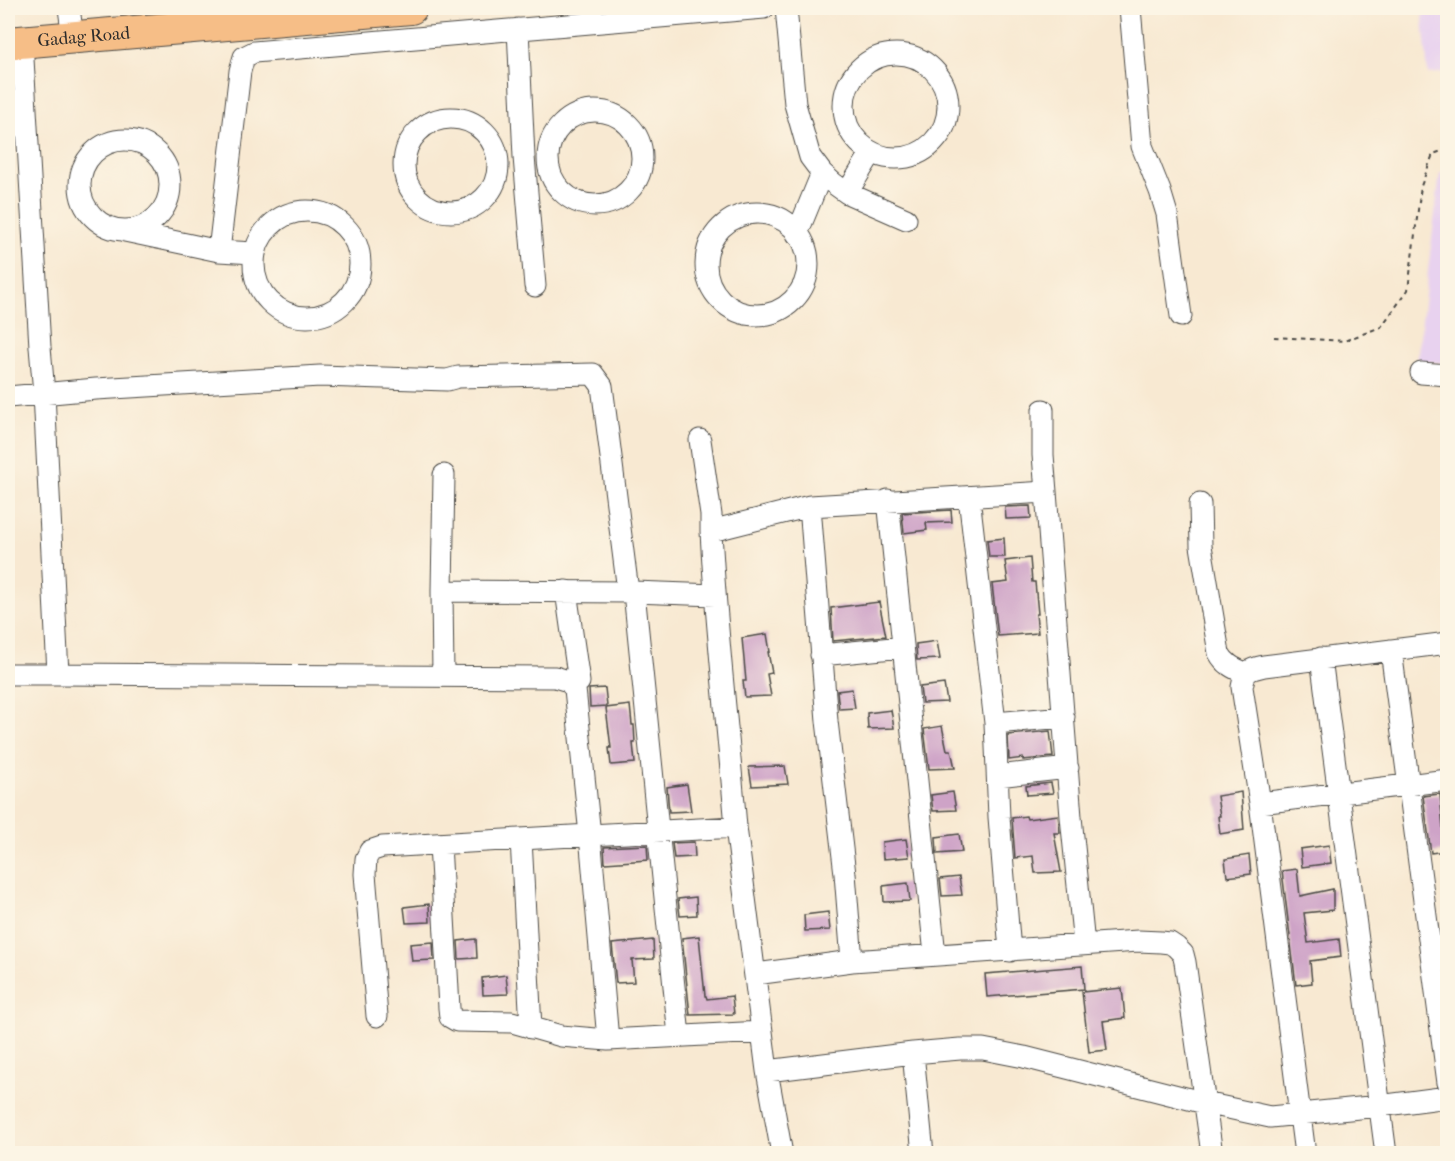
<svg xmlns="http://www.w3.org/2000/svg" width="1455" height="1161" viewBox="0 0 1455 1161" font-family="'IM FELL French Canon',serif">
<rect width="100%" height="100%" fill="#fcf5e5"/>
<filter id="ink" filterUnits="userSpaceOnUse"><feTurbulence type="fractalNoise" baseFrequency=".0167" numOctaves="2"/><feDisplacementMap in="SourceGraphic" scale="12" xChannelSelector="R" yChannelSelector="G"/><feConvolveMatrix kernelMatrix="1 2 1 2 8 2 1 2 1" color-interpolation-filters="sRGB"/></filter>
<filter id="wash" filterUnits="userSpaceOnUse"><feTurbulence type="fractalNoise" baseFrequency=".008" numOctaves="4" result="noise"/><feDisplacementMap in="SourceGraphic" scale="24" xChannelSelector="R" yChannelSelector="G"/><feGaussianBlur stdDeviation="1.35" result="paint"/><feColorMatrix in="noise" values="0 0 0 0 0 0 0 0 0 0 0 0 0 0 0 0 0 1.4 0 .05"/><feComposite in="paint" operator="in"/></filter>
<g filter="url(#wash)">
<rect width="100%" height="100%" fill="#f8e9d2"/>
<path fill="#e8d2ef" d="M1422 8H1447V72L1428 74Z
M1440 173H1448L1447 363 1417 361Z"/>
<g id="blocks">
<path fill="#cea3c7" d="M1030 506 1031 518 1006 519 1005 507Z
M951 510 952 522 926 523 927 530 904 533 902 513Z
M1004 538 1005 557H989L987 540Z
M1030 558 1032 582H1035L1038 614H1036L1038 633 998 636 992 584 1008 582 1005 561Z
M879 602 886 636 833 641 831 608Z
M767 634 770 652H768L772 673 767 674 771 696 745 697 743 681H746L742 638Z
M937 641 940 659 917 660 916 644Z
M944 684 947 702 922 703 920 687Z
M605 688 607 706 590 707 589 689Z
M852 689 855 708 839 709 837 691Z
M630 705 632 725H634L635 743H633L635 763 611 765 609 748H611L606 708Z
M891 710 894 728 868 729 867 713Z
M942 726 947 750H951L955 768 929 769 924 729Z
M1050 731 1053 757 1023 760V758L1009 760 1008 735Z
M785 766 788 784 752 786 749 767Z
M1051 783 1053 793 1027 795 1026 786Z
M687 784 691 811 669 812 667 787Z
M953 792 956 810 933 811 931 795Z
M1241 792 1244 830 1220 834 1218 816H1220L1217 796Z
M1440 794 1445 851 1431 853 1423 796Z
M1058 815 1060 833H1054L1061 872 1035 873 1033 856 1015 858 1012 818 1026 816 1027 819Z
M959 834 962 852 937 854 936 837Z
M906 839 909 857 883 859 882 842Z
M694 842 695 857 674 858 672 843Z
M647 845 648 860 605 863 604 847Z
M1329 845 1331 863 1302 867 1300 849Z
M1249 855 1251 874 1227 877 1225 859Z
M1297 869 1300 896 1333 889V910L1304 913 1308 943 1339 939 1341 957 1310 961 1312 983 1296 985 1282 871Z
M959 877 962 895 942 896 940 879Z
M908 883 910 901 884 902 883 886Z
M696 897 697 915 680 916 678 899Z
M429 904 430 922 406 923 404 907Z
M828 912 830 930 805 931 804 915Z
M699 936 705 996H706L707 999 732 996 734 1014 690 1015 682 938Z
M476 939 477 958 459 959 458 941Z
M653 940 654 959 632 960 634 982 616 983 612 944Z
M433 942 434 960 412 961 410 944Z
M1082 966 1084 989 987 997 985 974Z
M506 975 508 994 483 995 482 978Z
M1122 988 1125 1018 1103 1021 1107 1050 1089 1052 1082 992Z"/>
</g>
</g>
<g filter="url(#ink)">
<use href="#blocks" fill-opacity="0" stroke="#4a4844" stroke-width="1.5"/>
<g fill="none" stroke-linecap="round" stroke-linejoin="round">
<defs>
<path id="minor" d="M69 8 71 23
M786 8 795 104 810 157 822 173 833 183 847 193 906 219
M1130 8 1142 146 1160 191 1167 214 1181 316
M518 29 524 157 535 286
M22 42 40 347 44 393 58 674 555 677 568 681 575 689 590 835 736 827 767 1071 782 1154
M844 106a52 52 0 1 1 104 0a52 52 0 1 1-104 0Z
M548 158a47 47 0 1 1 94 0a47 47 0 1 1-94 0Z
M404 165a47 47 0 1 1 94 0a47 47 0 1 1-94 0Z
M80 185a45 45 0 1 1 90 0a45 45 0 1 1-90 0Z
M847 193 872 152
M254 264a53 53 0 1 1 106 0a53 53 0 1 1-106 0Z
M706 264a51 51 0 1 1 102 0a51 51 0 1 1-102 0Z
M125 231 219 251 254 253
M797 234 822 173
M219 251 240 71 244 57 254 52 764 8
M1421 373 1448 375
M8 397 96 389 320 376 447 380 458 377 593 374 602 386 628 591 634 592 679 1036
M1043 410V455L1046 492 1071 817 1084 945
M700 440 711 515V531
M969 497 995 723 999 817 1010 951
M888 500 935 955
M1200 504 1201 546 1219 653C1225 664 1233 668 1245 673
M810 506 827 721 845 874 852 961
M442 591 634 592 715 595
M566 591 579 682
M1391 650 1448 1083
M821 655 903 647
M1321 658 1386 1154
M8 674H58
M443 676 442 591 444 475
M995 723 1064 717
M998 776 1068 768
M1260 803 1448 780
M736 827C728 728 716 630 711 531L810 506 1046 492
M521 839 531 1028
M440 844 449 1008 450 1017 457 1021 512 1022 561 1036 608 1040 762 1032
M755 974 852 961 1138 941 1161 942 1170 943 1176 947 1183 954 1185 962 1212 1154
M377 1016 365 874 366 859 370 851 382 847 590 835 608 1040
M913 1053 923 1154
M767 1071 913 1053 960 1049H983L1024 1057 1205 1103 1270 1117 1379 1106 1448 1097
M1305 1154 1260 803 1242 687C1245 670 1248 670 1264 666L1448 643"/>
<g id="highway">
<path id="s1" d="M8 43 411 8"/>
</g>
</defs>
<use href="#minor" stroke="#4a4844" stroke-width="23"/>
<use href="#highway" stroke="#4a4844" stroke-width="34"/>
<path stroke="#4a4844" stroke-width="2" stroke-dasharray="4.5 4.5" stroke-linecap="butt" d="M1274 337 1344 341 1381 327 1408 290 1421 186 1433 154 1448 149"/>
<use href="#minor" stroke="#fff" stroke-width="21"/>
<use href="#highway" stroke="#f6be87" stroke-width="32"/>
</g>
</g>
<g text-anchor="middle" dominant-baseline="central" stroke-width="4.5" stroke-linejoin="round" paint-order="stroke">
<g font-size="18" fill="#2b2b2b" stroke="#fcf5e5">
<text stroke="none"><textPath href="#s1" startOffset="76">Gadag Road</textPath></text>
</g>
</g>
<rect width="1455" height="1161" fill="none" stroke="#fcf5e5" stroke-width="30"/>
</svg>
